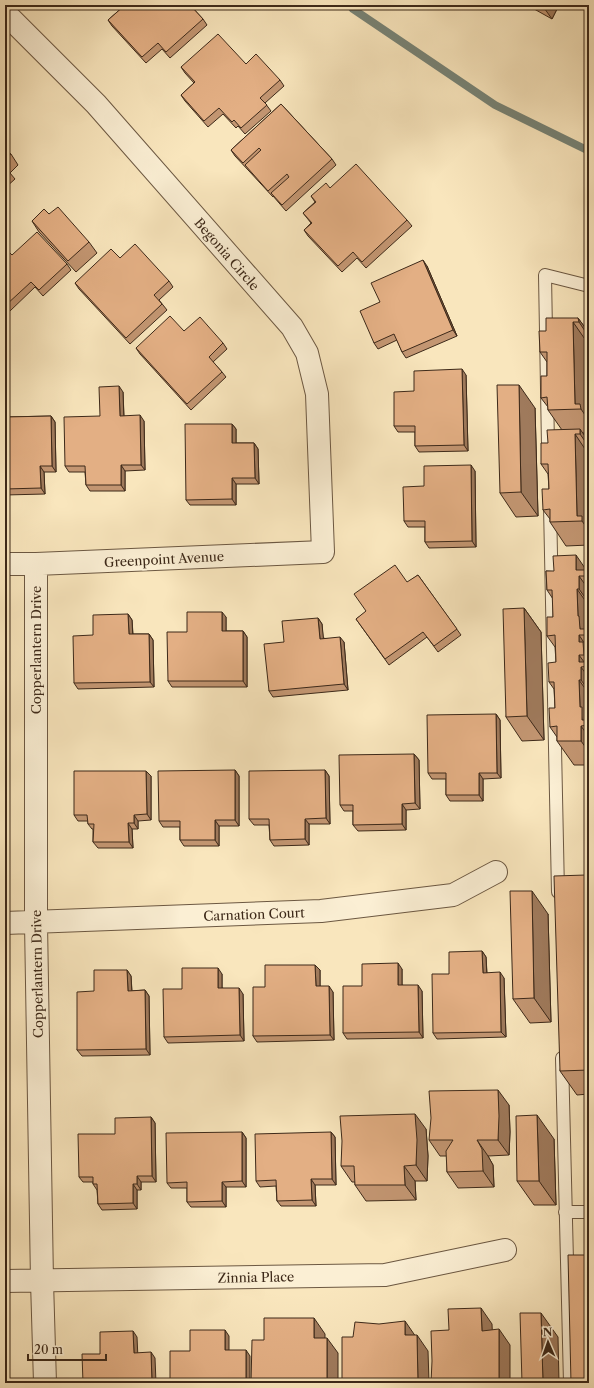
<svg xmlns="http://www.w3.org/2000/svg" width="594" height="1388" viewBox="0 0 594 1388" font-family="'Libre Caslon Text',serif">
<rect width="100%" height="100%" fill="#f9e6bd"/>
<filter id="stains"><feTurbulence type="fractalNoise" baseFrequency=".005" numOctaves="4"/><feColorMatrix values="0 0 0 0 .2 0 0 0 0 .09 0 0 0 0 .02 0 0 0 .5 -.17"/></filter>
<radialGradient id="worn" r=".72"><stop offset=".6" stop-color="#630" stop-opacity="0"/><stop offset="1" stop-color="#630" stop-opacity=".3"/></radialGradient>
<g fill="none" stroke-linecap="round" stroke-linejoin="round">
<path stroke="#778376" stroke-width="8" d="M350 5 353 9 495 105 589 151"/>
<defs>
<path id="lane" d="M548 446 545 275 589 286
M550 506 558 892
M562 1058 570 1383
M565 1212H589"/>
<path id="street" d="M5 13 96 104 292 327 307 353 317 394 323 552 36 564H5
M36 564V923L42 1281 45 1383
M5 923 321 911 453 895 496 872
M5 1281 385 1275 505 1250"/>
</defs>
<use href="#lane" stroke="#6c5842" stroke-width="14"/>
<use href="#street" stroke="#6c5842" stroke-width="24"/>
<use href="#lane" stroke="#fbefd4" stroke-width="12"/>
<use href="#street" stroke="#fbefd4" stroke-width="22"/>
</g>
<path fill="#c39672" stroke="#3d2919" d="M123 5H190L203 19 207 25 170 58 162 49 146 63 112 26 108 20 124 6Z
M527 5H559L552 19Z
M246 64 280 80 284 86 265 103 271 111 245 134 238 126 236 128 223 114 208 127 185 101 181 95 194 83 185 73 181 67Z
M281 104 332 159 336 165 286 211 273 196V197L249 171 235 156 231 150Z
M5 148 11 154 18 165 10 173 15 179 5 188Z
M330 188 407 220 412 226 366 268 357 258 342 272 308 236 304 230 311 223 303 213 315 202 311 196Z
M49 214 89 242 97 253 76 272 39 232 32 221Z
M5 248 12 255 67 264 71 270 43 296 35 287 10 311 5 306Z
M120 258 169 281 173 287 159 300 167 310 130 344 79 289 75 283Z
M427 266 457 336 406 358 402 352 397 340 378 349 374 343 380 302Z
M578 318 589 333V433H583L589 442V545L566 546 550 522V519L543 510 549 489 548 474 541 464 548 443 562 430 548 410V407L541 398 547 376V362L540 352 546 331Z
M184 331 223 343 227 349 213 362 222 372 226 377 191 410 140 354 136 348Z
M466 375 468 451 419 452 415 446V432H398L394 426 414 391Z
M123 392 124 416 144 421 145 470 125 471V491H90L86 485 85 472H69L65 466 100 416Z
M535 408 538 516 516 517 500 493Z
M51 416 55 422 56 472H44L45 494 5 495V417Z
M232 424 236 429V443H254L258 449 259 484H236V505H190L186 500Z
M475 471 476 547 429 548 425 542V527H408L404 521 424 486Z
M546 571 589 574V765H574L557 741V737L550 727 555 708 554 689 549 682 556 662 555 647 547 636 553 617V599L547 590Z
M418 575 461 635 438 652 427 637 389 665 356 619Z
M524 608 541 632 544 740 522 741 506 717Z
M128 614 132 620 133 634H149L153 640 154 687 78 689 74 683 93 635Z
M226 617V631H243L247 637V687H172L168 681 187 632Z
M318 618 322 624 323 638 344 642 348 690 273 697 269 691 284 642Z
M496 714 500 720 501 778 483 779V801H450L446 795V779H432L428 773Z
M414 754 419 760 420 809 406 810V830L358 831 353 825V811H344L340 805Z
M235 770 239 776V826H219V846H184L180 840V827H163L159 821Z
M325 770 329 776 330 824H309V845L274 846 270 840 269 825H254L249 819Z
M151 776V820L138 821V829H132L133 848H98L93 842V829H92L88 824V821H78L74 815Z
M589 879V1094L577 1095 560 1071Z
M548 914 551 1022 530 1023 513 999Z
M482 951 486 957 487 973 504 978 506 1037 437 1039 433 1033 449 974Z
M402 969V985L422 991 423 1038 347 1039 343 1033 362 986Z
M127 970 131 976 132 991 145 990 149 996 150 1055 82 1056 77 1050 94 991Z
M320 970V986L333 992 334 1040 257 1042 253 1036 265 987Z
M222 974V988L243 994 244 1041 168 1043 164 1037 182 989Z
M509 1105 510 1132 509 1155 488 1156 493 1165 494 1187 458 1188 447 1172V1156H440L429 1140Z
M151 1117 155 1123 156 1182H141V1190H137V1209L102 1210 98 1204 97 1190 93 1184V1182H83L79 1177 115 1134Z
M426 1129 428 1156 427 1181H415L416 1200 366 1201 355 1185V1182H352L341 1166Z
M242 1132 246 1138V1187H226V1207H191L187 1202V1188H171L167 1183Z
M331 1132 335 1137 336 1185H315L316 1206H281L277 1201 276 1186 260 1187 256 1181Z
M554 1139 556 1205H534L517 1181Z"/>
<path fill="#9f7a5c" stroke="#3d2919" d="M542 5H559L552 19Z
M423 260 427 266 457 336 453 330Z
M578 318 589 333V337L579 322Z
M573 322 589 345V421L581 409 575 404Z
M462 369 466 375 468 451 464 445Z
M519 385 535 408 538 516 521 492Z
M119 386 123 392 124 422 120 416Z
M140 415 144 421 145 470 141 465Z
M51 416 55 422 56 472 52 466Z
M232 424 236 429V449L232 443Z
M580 429 589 442V447L580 434Z
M575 434 589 455V531L582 521 577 516Z
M254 443 258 449 259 484 255 478Z
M121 465 125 471V491L121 485Z
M471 465 475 471 476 547 472 541Z
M40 466 44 472 45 494 41 488Z
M232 478 236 484V505L232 499Z
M576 555 589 574V580L586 576 576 570Z
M579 576 589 590V603L579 589Z
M577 589 589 606V636L588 635 580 629 578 616Z
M524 608 541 632 544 740 527 716Z
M222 612 226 617V637L222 631Z
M128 614 132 620 133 640 129 634Z
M318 618 322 624 324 644 320 639Z
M243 631 247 637V687L243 681Z
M149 634 153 640 154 687 150 682Z
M579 635 589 650V667V662L584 655 579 642Z
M340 637 344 642 348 690 344 684Z
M579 655 587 666 579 662Z
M581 667 589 678V691L581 680Z
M579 680 589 694V725L582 720 580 707Z
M496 714 500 720 501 778 497 773Z
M581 726 589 737V752L581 741Z
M414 754 419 760 420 809 415 803Z
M235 770 239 776V826L235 820Z
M325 770 329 776 330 824 326 818Z
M146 771 151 776V820L147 814Z
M479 773 483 779V801L479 795Z
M402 804 406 810V830L402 824Z
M134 815 138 821V829L134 823Z
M305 819 309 824V845L305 839Z
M215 820 219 826V846L215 840Z
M128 823 132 829 133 848 129 842Z
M586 875 589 879V933L588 931Z
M532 891 548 914 551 1022 534 998Z
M588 945 589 947V993Z
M482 951 486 957 487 979 483 973Z
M398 963 402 969V991L398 985Z
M315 965 320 970V992L316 986Z
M218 968 222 974V994L218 988Z
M127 970 131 976 132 996 128 991Z
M500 972 504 978 506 1037 501 1032Z
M418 985 422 991 423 1038 419 1032Z
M329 986 333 992 334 1040 330 1035Z
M239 988 243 994 244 1041 240 1035Z
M145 990 149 996 150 1055 146 1049Z
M498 1090 509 1105 510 1132 509 1155 498 1140Z
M415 1114 426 1129 428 1156 427 1181 416 1165Z
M537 1115 554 1139 556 1205 539 1181Z
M151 1117 155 1123 156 1182 152 1176Z
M242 1132 246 1138V1187L242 1181Z
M331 1132 335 1137 336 1185 332 1179Z
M477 1140 488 1156 493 1165 494 1187 483 1171Z
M404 1166 415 1181 416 1200 405 1185Z
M137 1176 141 1182V1190L137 1184Z
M311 1179 315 1185 316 1206 312 1200Z
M222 1182 226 1187V1207L222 1201Z
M133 1184 137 1190V1209L133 1203Z
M481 1308 492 1324 493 1347 482 1331Z
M541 1313 558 1337 559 1383H543Z
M314 1318 325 1334V1354L314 1338Z
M405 1321 416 1337 405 1335Z
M499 1329 510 1345V1383H499Z
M225 1330 229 1336V1356L225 1350Z
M133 1331 137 1337 138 1359 134 1353Z
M417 1335 428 1351 429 1383H418Z
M327 1338 338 1353V1383H327Z
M246 1350 250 1356V1383H246Z
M151 1352 155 1358 156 1383H152Z"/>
<path fill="#e3af84" stroke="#3d2919" d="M124 5H190L203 19 166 52 158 43 142 57 108 20 124 6Z
M218 34 246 64 256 54 280 80 260 98 267 105 241 128 234 120 232 122 219 108 204 121 181 95 195 82 181 67Z
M281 104 332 159 282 205 271 193 289 177 287 174 268 191 245 165 261 150 259 148 243 163 231 150Z
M5 148 11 154 5 159Z
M356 164 407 220 362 262 353 252 338 266 304 230 312 223 303 213 316 202 311 196 326 183 330 188Z
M58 207 89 242 68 261 32 221 44 209 49 214Z
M37 232 67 264 39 290 31 282 6 305 5 304V248L12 255Z
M135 244 169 281 154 295 162 304 126 338 75 283 111 249 120 258Z
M423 260 453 330 402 352 394 334 374 343 360 311 380 302 371 283Z
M170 316 184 331 200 317 223 343 209 357 222 372 187 404 136 348Z
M546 318H578L579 322H573L575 404H580L581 409 548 410 547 397 541 398V376H547V352H540L539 331H546Z
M462 369 464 445 415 446V426H394V392L414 391V371Z
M497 385H519L521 492 500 493Z
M119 386 120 416 140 415 141 465H121V485H86L85 466H65L64 417 100 416 99 387Z
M51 416 52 466H40L41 488 5 489V417Z
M185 424H232V443H254L255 478H232V499L186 500Z
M580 429V434H575L577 516H582V521L550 522V509L543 510 542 489H549L548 464H541V443H548L547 430Z
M471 465 472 541 425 542V521H404L403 487 424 486V466Z
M576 555V570H586V576H579V589H577L578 616H579L580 629H588V635H579V642H583L584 655H579V662H589V666L581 667V680H579L580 707H582V720H589V725L581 726V741H557V726L550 727 549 708H555L554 682H549L548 663 556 662 555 635 547 636V617H553L552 590H547L546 571H554L553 556Z
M395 565 407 582 418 575 457 629 434 646 423 632 385 659 356 619 366 611 354 594Z
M524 608 527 716 506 717 503 609Z
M187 612H222V631H243V681H168L167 632H187Z
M128 614 129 634H149L150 682 74 683 73 636 93 635V615Z
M318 618 320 639 340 637 344 684 269 691 264 644 284 642 282 621Z
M496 714 497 773H479V795H446V773H428L427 715Z
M414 754 415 803 402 804V824L353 825V805H340L339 755Z
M235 770V820H215V840H180V821H159L158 771Z
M325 770 326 818 305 819V839L270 840 269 819H249V771Z
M74 771H146L147 814 134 815V823H128L129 842H93L94 824H88L87 815H74Z
M586 875 588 931H589V945H588L589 993V1070L560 1071 554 876Z
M510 891H532L534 998 513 999Z
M482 951 483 973 500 972 501 1032 433 1033 432 974H449V952Z
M398 963V985H418L419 1032 343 1033V986H362V964Z
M265 965H315L316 986H329L330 1035 253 1036V987H265Z
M182 968H218V988H239L240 1035 164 1037 163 989H182Z
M94 970H127L128 991 145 990 146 1049 77 1050V992L94 991Z
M498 1090 499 1116 498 1140H477L482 1149 483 1171 447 1172 446 1151 453 1140H429L431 1118 429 1091Z
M415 1114 417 1140 416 1165 404 1166 405 1185H355L354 1166H341L342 1141 340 1116Z
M537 1115 539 1181H517L516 1116Z
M151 1117 152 1176H137V1184H133V1203L98 1204 97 1184H93V1177H79L78 1134H115V1118Z
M242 1132V1181L222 1182V1201L187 1202V1182L167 1183 166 1133Z
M331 1132 332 1179H311L312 1200 277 1201 276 1180 256 1181 255 1134Z
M568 1255H589V1383H571Z
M481 1308 482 1331 499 1329V1383H431L432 1361 431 1331 449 1330 448 1309Z
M520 1313H541L543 1383H522Z
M264 1318H314V1338H327V1383H251L252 1340H264Z
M405 1321V1335H417L418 1383H342V1337H353L355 1322 379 1324Z
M190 1330H225V1350H246V1383H170V1351H190Z
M133 1331 134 1353 151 1352 152 1383H83L82 1354H100V1332Z"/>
<g text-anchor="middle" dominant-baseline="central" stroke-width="4" stroke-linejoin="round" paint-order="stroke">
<g font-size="13" fill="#3d2919" stroke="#fbefd4">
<text transform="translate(227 254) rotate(49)">Begonia Circle</text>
<text transform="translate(164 559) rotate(-3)">Greenpoint Avenue</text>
<text transform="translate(36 650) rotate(-90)">Copperlantern Drive</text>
<text transform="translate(254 914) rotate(-2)">Carnation Court</text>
<text transform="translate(37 974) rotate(-91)">Copperlantern Drive</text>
<text transform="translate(256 1277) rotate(-1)">Zinnia Place</text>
</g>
</g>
<rect width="594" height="1388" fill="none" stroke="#f9e6bd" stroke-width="20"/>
<rect x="6" y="6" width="582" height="1376" fill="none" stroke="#3d2919" stroke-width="2"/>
<rect x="10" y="10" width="574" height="1368" fill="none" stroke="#3d2919"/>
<g transform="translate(548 1342) rotate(358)" stroke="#fbefd4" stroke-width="3" paint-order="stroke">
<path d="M0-3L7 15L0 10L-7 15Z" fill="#3d2919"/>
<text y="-6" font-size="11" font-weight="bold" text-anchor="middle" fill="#3d2919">N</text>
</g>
<path d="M28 1354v6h78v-6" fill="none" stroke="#3d2919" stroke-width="2"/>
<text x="34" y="1354" font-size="12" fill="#3d2919" stroke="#fbefd4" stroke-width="3" paint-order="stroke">20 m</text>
<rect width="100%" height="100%" filter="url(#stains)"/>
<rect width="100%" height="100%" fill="url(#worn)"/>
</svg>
